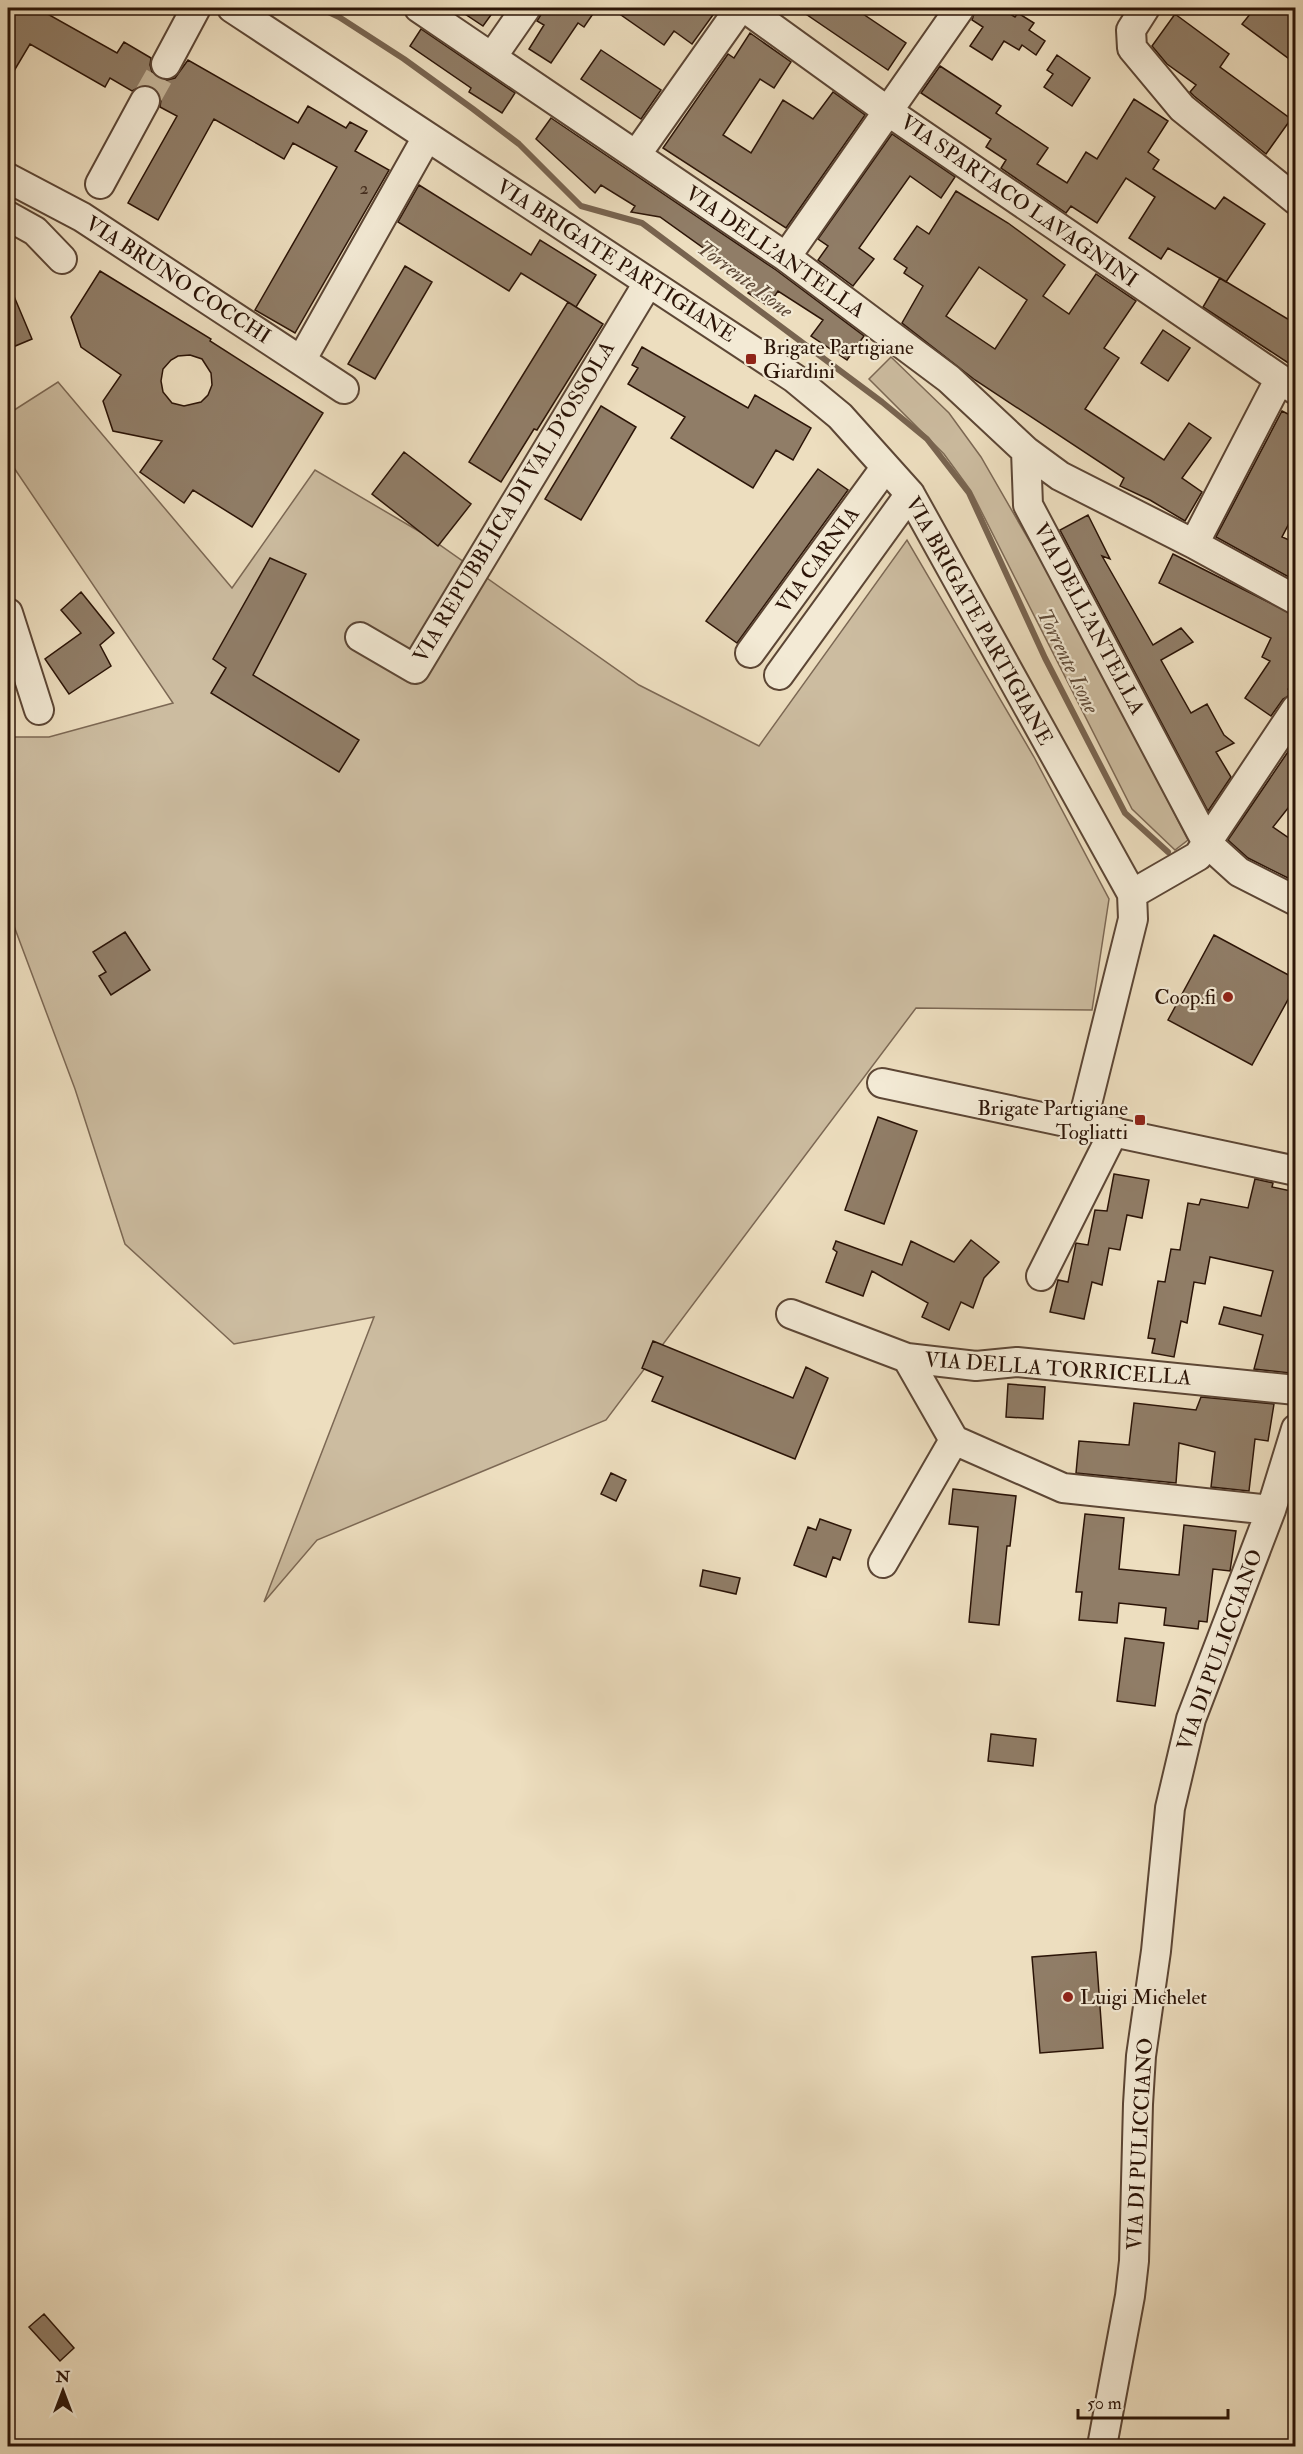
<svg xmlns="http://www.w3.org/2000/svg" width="1303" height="2454" viewBox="0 0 1303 2454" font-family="'IM FELL Double Pica',serif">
<rect width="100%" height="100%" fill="#eddebf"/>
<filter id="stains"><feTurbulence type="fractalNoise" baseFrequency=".00333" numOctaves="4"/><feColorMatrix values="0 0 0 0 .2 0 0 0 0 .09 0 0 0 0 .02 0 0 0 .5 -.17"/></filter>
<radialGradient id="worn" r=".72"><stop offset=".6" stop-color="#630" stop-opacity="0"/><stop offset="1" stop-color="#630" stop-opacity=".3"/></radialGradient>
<path fill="#ccbca0" stroke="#7c6854" stroke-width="1.5" d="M891 357 949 413 981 457 1067 606 1188 840 1175 850 1132 809 971 491 944 454 869 379Z
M58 382 232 588 315 470 427 536 639 685 759 746 907 540 1034 757 1109 899 1092 1010 916 1008 606 1420 317 1540 264 1602 374 1317 234 1344 125 1244 75 1089 8 910V737H49L173 703 8 459V414Z"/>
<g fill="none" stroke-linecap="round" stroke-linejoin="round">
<path stroke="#786450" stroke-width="6" d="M320 8 339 17 404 59 473 109 519 144 581 206 642 223 882 402 927 439 969 493 1045 658 1125 813 1168 852"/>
</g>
<path fill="#907d67" stroke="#2b1407" stroke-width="1.5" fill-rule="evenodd" d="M8 8H37L117 53 124 42 151 58 150 65 152 72 159 79 167 80 175 78 188 60 298 123 308 106 346 128 350 122 367 131 355 151 389 170 295 333 255 310 337 167 293 143 284 159 214 119 158 220 128 203 177 116 160 107 161 100 159 93 152 86 144 85 132 91 110 78 105 87 30 44 8 81Z
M456 8H496L483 26Z
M545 8H597L584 27 578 23 551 63 529 49 544 25 537 21Z
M611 8H718L692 44 674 31 664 45Z
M797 8H854L906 43 888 70Z
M976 8H1000L1015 17 1018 13 1034 23 1029 30 1045 41 1036 55 1022 45 1019 50 1004 41 992 60 970 46 983 27 972 20Z
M1255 8H1288L1296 13V64L1242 24Z
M1175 14 1229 54 1220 67 1291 119 1266 154 1194 96 1190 92 1196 85 1167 64 1152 46Z
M421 29 515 93 502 113 469 92 471 88 410 46Z
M750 33 791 62 774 88 760 79 723 135 751 153 783 100 813 119 833 92 865 115 786 228 663 148 728 54 734 58Z
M601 50 661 90 641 119 581 79Z
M1057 55 1090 78 1072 106 1044 87 1053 74 1047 70Z
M940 66 1001 106 996 113 1048 148 1037 164 1067 183 1086 152 1097 159 1134 99 1168 121 1148 152 1159 160 1153 169 1215 209 1224 197 1265 224 1226 282 1168 248 1161 259 1129 238 1155 197 1126 178 1097 223 1071 206 1066 213 1001 168 1006 160 986 147 991 139 921 93Z
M551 118 776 270 864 336 847 360 811 336 823 320 778 291 768 306 748 293 752 287 727 271 730 267 660 217 631 212 635 206 601 185 595 193 536 139Z
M892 134 955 177 941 198 910 176 859 248 874 259 853 286 818 260 828 246 818 239Z
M419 185 531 255 540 240 596 275 576 307 521 273 509 291 398 222Z
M956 191 1008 223 1065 265 1043 296 1069 314 1096 274 1136 301 1104 348 1119 358 1085 409 1164 460 1189 423 1211 438 1182 478 1202 492 1185 521 1150 500 1120 486 1124 478 975 380 902 323 923 286 904 273 907 268 894 259 917 226 929 234ZM979 267 1027 300 995 349 946 316Z
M405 266 432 282 375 379 348 364Z
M100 271 211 339 210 341 323 413 252 527 193 490 184 503 140 472 162 441 113 431 103 401 121 375 81 347 71 317ZM190 355 202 359 211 373 212 385 208 395 201 402 184 406 172 403 163 392 161 381 163 369 171 360 178 356Z
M1220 278 1296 324V368L1203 307Z
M8 282 32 339 8 349Z
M568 302 603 324 537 430 534 429 501 482 469 462Z
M1163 330 1190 348 1168 381 1141 363Z
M642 347 748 408 755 395 811 428 793 460 776 450 753 488 671 438 685 417 628 384 638 368 632 365Z
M601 406 636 427 581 520 545 499Z
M1282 411 1296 418V510L1282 537 1296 543V581L1216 537Z
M404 452 471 504 438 546 372 494Z
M818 469 848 490 737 643 706 621Z
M1088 515 1110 559 1102 556 1153 645 1181 628 1193 642 1161 660 1191 713 1207 704 1224 735 1234 743 1216 752 1231 777 1208 811 1060 530Z
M1173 554 1296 616V680L1288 689 1294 693 1283 699 1271 716 1245 698 1270 661 1262 657 1271 638 1159 583Z
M270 558 306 574 253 675 359 740 339 772 211 693 226 668 213 659Z
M81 592 114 633 100 645 111 666 69 694 45 659 81 633 61 610Z
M1296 740V798L1273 827 1296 843V882L1248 858 1228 840Z
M125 932 150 970 111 995 99 976 106 972 93 952Z
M1214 935 1296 979V985L1252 1065 1168 1020Z
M878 1117 917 1131 884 1224 845 1210Z
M1114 1174 1149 1180 1142 1218 1127 1215 1120 1250 1109 1248 1102 1285 1092 1282 1084 1319 1050 1312 1058 1280 1068 1282 1076 1243 1088 1245 1095 1210 1107 1211Z
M1255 1179 1273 1183 1272 1187 1296 1192V1350L1290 1373 1254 1369 1263 1335 1219 1324 1224 1307 1261 1316 1273 1271 1210 1257 1205 1284 1194 1282 1187 1323 1181 1321 1174 1357 1152 1353 1155 1339 1148 1338 1158 1281 1165 1282 1171 1249 1180 1250 1188 1203 1199 1205 1201 1199 1248 1208Z
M971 1240 999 1262 984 1278 973 1308 961 1302 949 1330 922 1317 928 1303 872 1271 863 1296 826 1282 837 1252 833 1249 836 1241 902 1265 911 1241 954 1262Z
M653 1341 793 1398 806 1367 828 1378 795 1459 652 1401 663 1377 642 1368Z
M1008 1384 1045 1387 1043 1419 1006 1417Z
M1201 1397 1274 1404 1268 1441 1255 1439 1249 1491 1211 1487 1215 1452 1179 1443 1176 1483 1076 1473 1079 1441 1129 1445 1134 1403 1196 1410Z
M611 1473 626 1480 616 1501 601 1494Z
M953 1489 1016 1496 1010 1546H1007L999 1625 969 1622 978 1527 949 1524Z
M1085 1514 1124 1518 1119 1569 1179 1575 1184 1525 1236 1531 1230 1571 1213 1569 1207 1622 1199 1621 1198 1629 1164 1625 1166 1608 1119 1603 1117 1623 1079 1620 1082 1592H1076Z
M820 1519 851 1530 840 1560 833 1557 826 1577 794 1565 808 1527 816 1530Z
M703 1570 740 1578 736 1594 700 1586Z
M1125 1638 1164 1643 1155 1706 1117 1701Z
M991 1734 1036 1739 1033 1766 988 1761Z
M1096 1952 1103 2048 1040 2053 1032 1957Z
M44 2314 74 2348 60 2361 29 2327Z"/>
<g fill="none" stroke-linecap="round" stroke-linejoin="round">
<path stroke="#c6b69a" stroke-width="28" stroke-dasharray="28 14" stroke-linecap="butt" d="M145 101 166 64"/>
<defs>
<path id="minor" d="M232 8 794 378 840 416 910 494 1132 894 1133 919 1082 1124
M419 8 786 257 949 379 1026 451 1060 476 1194 544 1296 600
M745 8 889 112 1296 390
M1145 8 1131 30 1132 48 1182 108 1296 200
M492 57 526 8
M166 64 196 8
M636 155 740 8
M8 178 82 217 344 389
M100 184 145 101
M8 216 35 231 62 259
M786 257 960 8
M302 359 427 137
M1026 451 1028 505 1207 843 1239 872 1296 901
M1194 544 1279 380
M8 613 39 710
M360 637 415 669 648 283
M750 653 885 468
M779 675 910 494
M1132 894 1198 856 1296 709
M882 1083 1296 1171
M1041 1276 1114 1131
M791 1314 907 1358 976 1366 1017 1362 1296 1390
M907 1358 954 1440 1063 1488 1271 1510
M883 1563 954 1440
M1102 2446 1130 2296 1134 2261 1138 2104 1141 2056 1156 1951 1170 1808 1191 1719 1271 1510 1296 1429"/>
</defs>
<use href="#minor" stroke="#5c4635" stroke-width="32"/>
<use href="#minor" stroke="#f3ead5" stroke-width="28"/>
</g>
<g fill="#8f2418" stroke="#f3ead5" stroke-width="2">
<rect x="745" y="353" width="12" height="12" rx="3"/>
<circle cx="1228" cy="997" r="6"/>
<rect x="1134" y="1114" width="12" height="12" rx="3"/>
<circle cx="1068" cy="1997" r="6"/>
</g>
<g text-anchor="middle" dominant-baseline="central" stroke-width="4.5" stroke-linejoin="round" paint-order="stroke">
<g font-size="18" fill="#442e1f">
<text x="364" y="188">2</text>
</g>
<g font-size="21" fill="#2b1407" stroke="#f3ead5">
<text transform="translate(1019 201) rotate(35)">VIA SPARTACO LAVAGNINI</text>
<text transform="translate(775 252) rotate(35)">VIA DELL'ANTELLA</text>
<text transform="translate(616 261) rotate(33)">VIA BRIGATE PARTIGIANE</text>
<text transform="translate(178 280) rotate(33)">VIA BRUNO COCCHI</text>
<text transform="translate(514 502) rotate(-59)">VIA REPUBBLICA DI VAL D'OSSOLA</text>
<text transform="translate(818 560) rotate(-54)">VIA CARNIA</text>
<text transform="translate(1089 619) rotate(62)">VIA DELL'ANTELLA</text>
<text transform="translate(979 621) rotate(61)">VIA BRIGATE PARTIGIANE</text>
<text transform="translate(1058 1369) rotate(4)">VIA DELLA TORRICELLA</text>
<text transform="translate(1220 1650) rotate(-70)">VIA DI PULICCIANO</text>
<text transform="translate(1140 2144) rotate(-87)">VIA DI PULICCIANO</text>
</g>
<g font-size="21" fill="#2b1407" stroke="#f3ead5" text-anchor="start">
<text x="763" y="347">Brigate Partigiane<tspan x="763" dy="24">Giardini</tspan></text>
<text x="1216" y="997" text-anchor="end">Coop.fi</text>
<text x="1128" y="1108" text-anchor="end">Brigate Partigiane<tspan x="1128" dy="24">Togliatti</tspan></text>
<text x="1080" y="1997">Luigi Michelet</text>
</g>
<g font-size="22" font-style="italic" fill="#5e4937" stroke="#f3ead5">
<text transform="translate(745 279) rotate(37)">Torrente Isone</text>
<text transform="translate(1068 661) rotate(64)">Torrente Isone</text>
</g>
</g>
<rect width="1303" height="2454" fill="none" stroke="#eddebf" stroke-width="30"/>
<rect x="9" y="9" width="1285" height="2436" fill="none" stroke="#2b1407" stroke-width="3"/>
<rect x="15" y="15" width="1273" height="2424" fill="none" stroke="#2b1407" stroke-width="1.5"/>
<g transform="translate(63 2391)" stroke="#f3ead5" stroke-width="4.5" paint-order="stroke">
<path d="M0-4.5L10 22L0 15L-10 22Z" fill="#2b1407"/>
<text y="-9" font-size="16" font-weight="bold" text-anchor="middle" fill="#2b1407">N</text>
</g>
<path d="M1078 2409v9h150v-9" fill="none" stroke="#2b1407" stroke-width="3"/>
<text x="1087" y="2409" font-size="18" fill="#2b1407" stroke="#f3ead5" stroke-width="4.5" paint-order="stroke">50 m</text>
<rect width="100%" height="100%" filter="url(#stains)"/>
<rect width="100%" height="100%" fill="url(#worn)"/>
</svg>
